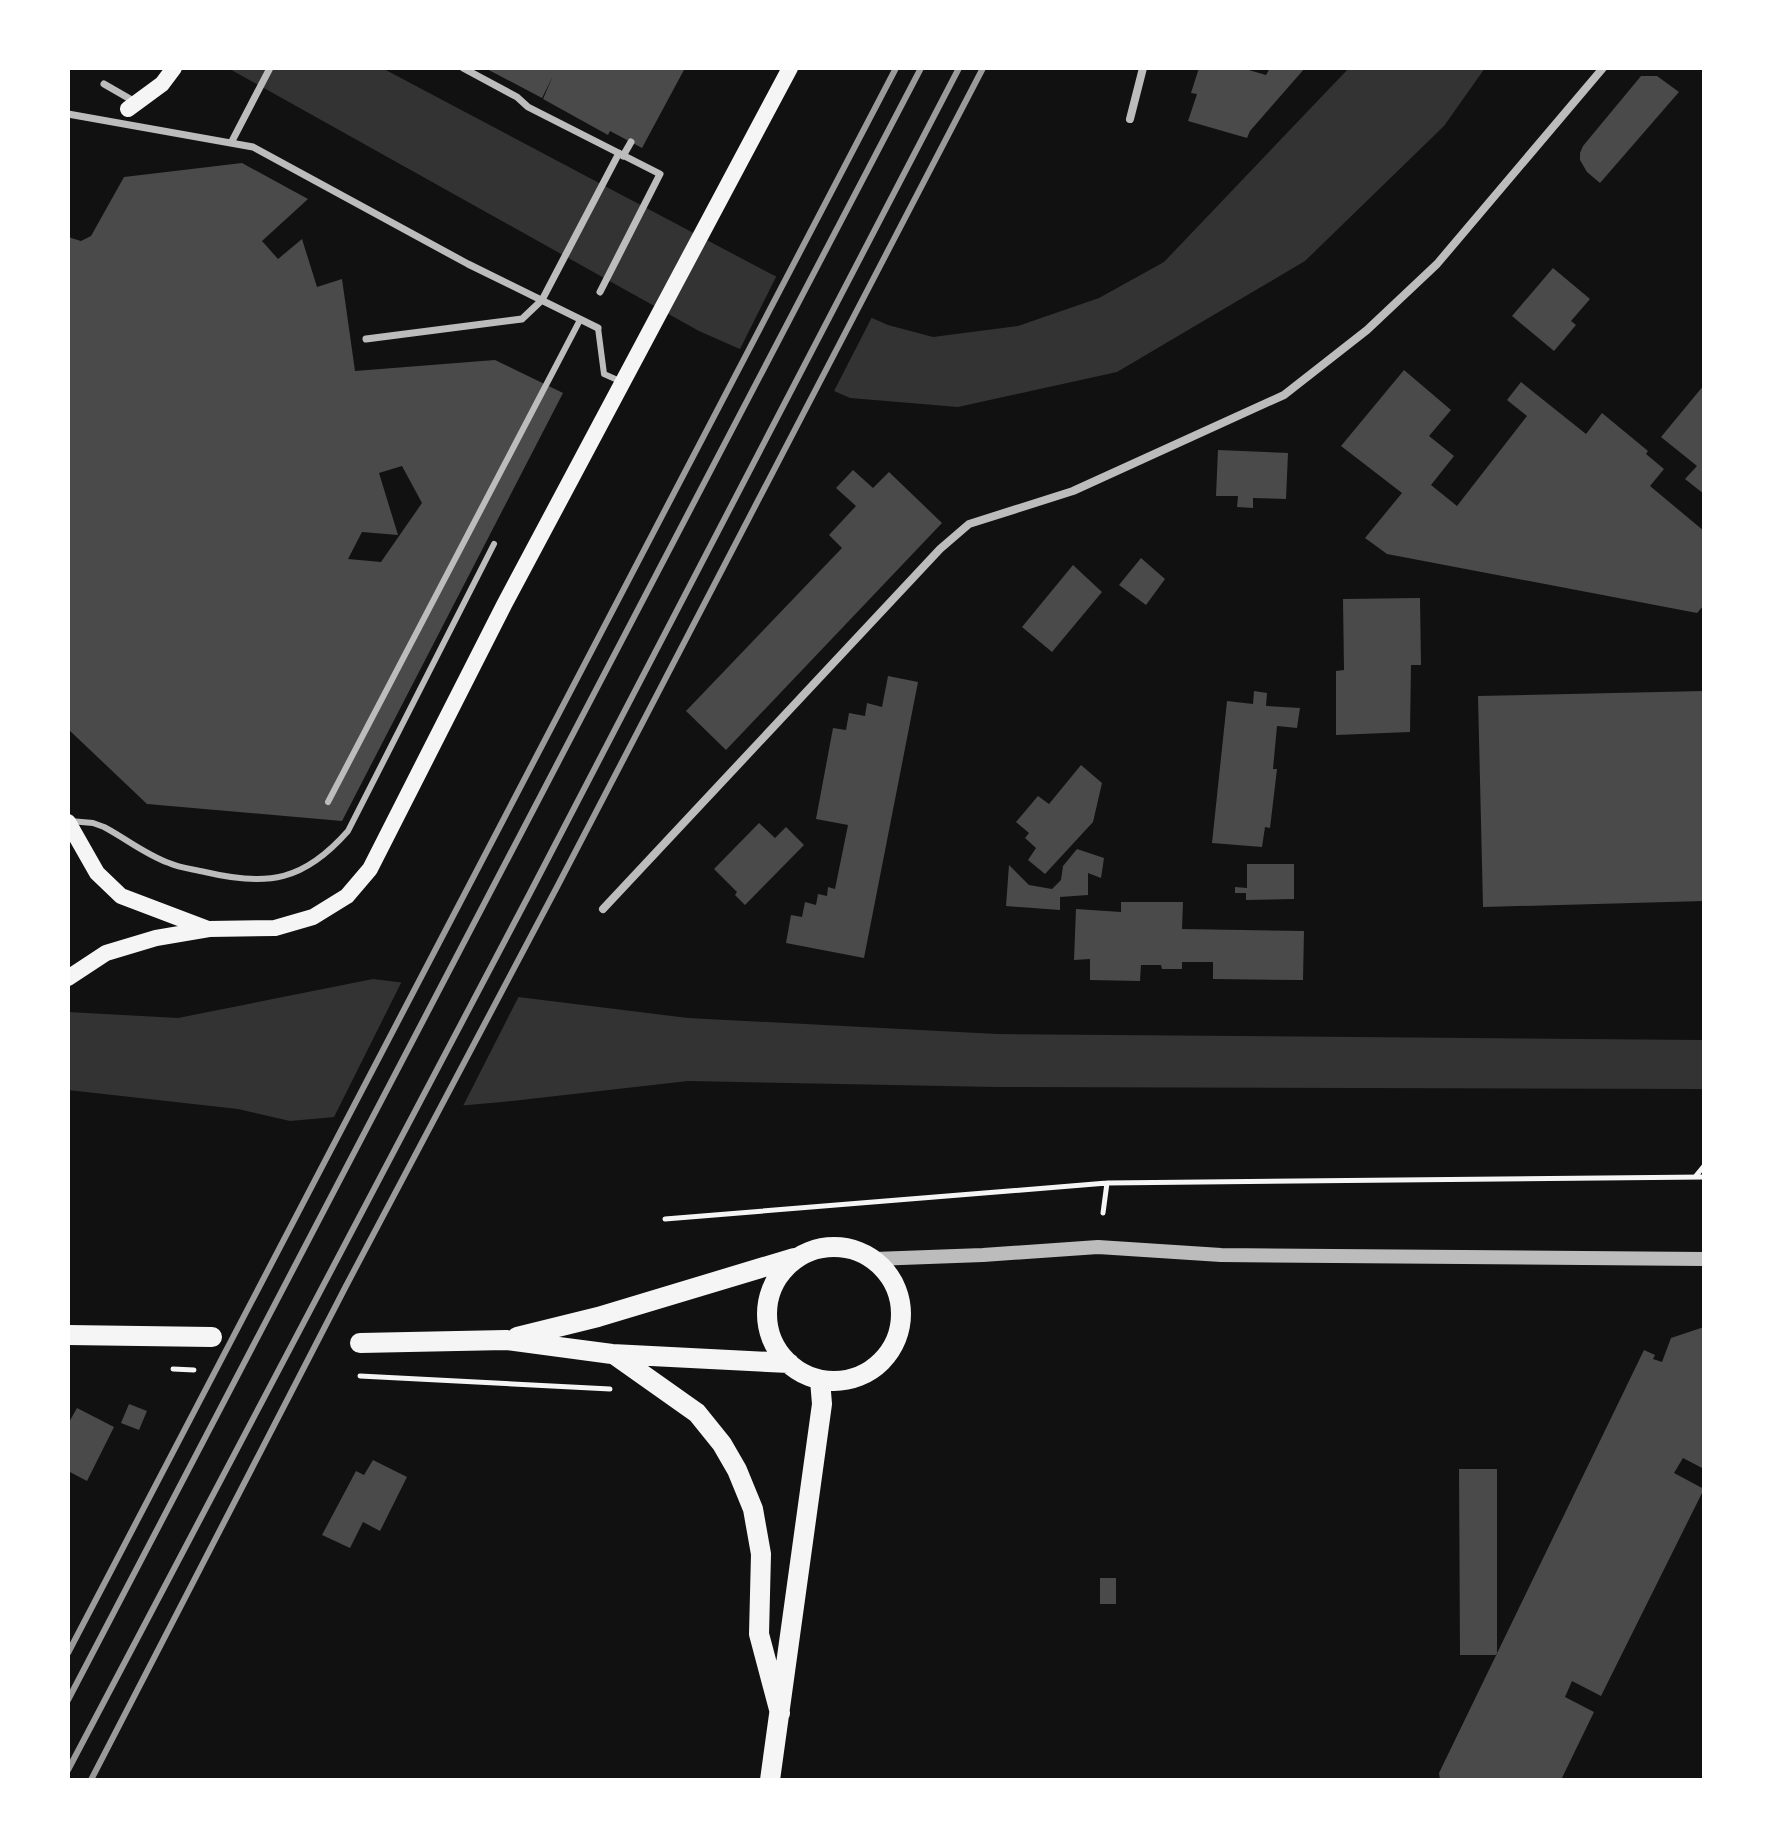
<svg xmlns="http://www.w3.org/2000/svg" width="1772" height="1848" viewBox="0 0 1772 1848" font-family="'Alegreya Sans',sans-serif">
<rect width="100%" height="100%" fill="#111"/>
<path fill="#333" d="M228 68H382L771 274 888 325 933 337 1018 326 1099 298 1164 262 1349 68H1485L1444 126 1305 261 1117 372 958 407 850 398 699 331Z
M373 979 688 1018 997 1034 1704 1040V1089L997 1087 688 1081 512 1101 290 1121 238 1109 68 1090V1012L178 1018Z"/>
<path fill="#111" d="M778 273 873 315 832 395 738 353Z
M403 979 520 994 461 1110 332 1121Z"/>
<path fill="#4a4a4a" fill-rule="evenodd" d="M485 68H685L642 148 610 131 608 135 543 99 553 76 542 98Z
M1199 68H1242L1266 75 1270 68H1305L1250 131 1247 138 1188 121 1197 94 1191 93Z
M1641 76H1657L1679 92 1600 183 1587 172 1580 160V153L1583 146Z
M242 163 308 199 262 241 278 259 302 239 317 287 342 279 355 371 495 360 563 393 342 821 147 804 68 729V237L81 241 91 236 124 177ZM402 466 422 503 381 562 348 559 362 532 398 535 379 473Z
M1553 268 1590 299 1571 321 1576 325 1554 351 1512 316Z
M1404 370 1451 410 1429 436 1454 456 1431 485 1457 506 1527 416 1507 400 1521 382 1586 434 1602 413 1648 451 1646 454 1664 469 1650 486 1704 531V605L1697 613 1387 554 1365 538 1402 493 1341 446Z
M1704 385V494L1685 479 1697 466 1661 437Z
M1218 450 1288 453 1286 499 1253 498V508L1237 507 1238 496H1216Z
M853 470 873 488 889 472 942 523 726 750 686 711 842 548 829 535 856 506 836 488Z
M1141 558 1165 579 1146 605 1119 585Z
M1073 565 1102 592 1052 652 1022 627Z
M1420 598 1421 665H1411L1410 732 1336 735V671L1344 670 1343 599Z
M888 676 918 682 864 958 786 943 791 915 802 917 805 902 816 905 818 894 827 896 828 887 835 889 848 825 816 819 833 728 846 730 849 713 865 716 867 703 882 707Z
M1254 691 1267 693 1266 706 1300 708 1297 728 1277 726 1273 769H1277L1270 828 1265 827 1262 847 1212 843 1227 701 1253 704Z
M1704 691V901L1483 907 1478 696Z
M1081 765 1102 783 1093 822 1045 874 1028 860 1036 848 1025 838 1029 833 1016 822 1038 796 1049 804Z
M759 823 775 838 786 827 804 845 745 905 735 895 737 892 714 869Z
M1077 849 1104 858 1101 878 1088 873V895L1060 897V910L1006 906 1009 865 1029 885 1052 889 1061 880 1063 866Z
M1247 864H1294V899L1246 900V893H1235V887L1247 888Z
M1121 902H1183L1182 929 1304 931 1303 980 1213 979V962H1182V969H1162L1161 965H1141L1140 981 1090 980V959L1074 960 1076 909 1121 912Z
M1704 1327V1469L1683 1458 1674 1473 1704 1489 1601 1696 1572 1681 1565 1697 1594 1712 1561 1780H1440L1439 1773 1644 1350 1655 1355 1653 1359 1662 1362 1671 1338Z
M129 1404 147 1411 139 1430 121 1423Z
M77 1408 114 1427 87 1481 68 1471V1424Z
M373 1460 407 1477 380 1531 363 1522 350 1548 322 1535 356 1471 364 1475Z
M1459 1469H1497V1655H1460Z
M1100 1578H1116V1604H1100Z"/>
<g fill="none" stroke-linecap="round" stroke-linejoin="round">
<path stroke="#f5f5f5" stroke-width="5" d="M1695 1177 1704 1166
M1103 1213 1107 1183
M665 1219 1107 1183 1704 1177
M173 1369 194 1370
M360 1376 610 1389"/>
<path stroke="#bcbcbc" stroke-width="6" d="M598 328 604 374 622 382
M328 802 580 320
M70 821 93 823 104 827C125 838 146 855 169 863 180 868 193 869 205 872 268 887 304 881 348 831L494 544"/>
<path stroke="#bcbcbc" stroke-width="7" d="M463 68 517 97 528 107 660 174 600 292
M104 84 137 103
M68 114 253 147 468 264 598 328
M231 143 270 68
M623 156 631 142
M366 339 522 319 542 300 619 153"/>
<path stroke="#bcbcbc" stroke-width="8" d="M1130 119 1143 68
M603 909 940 549 969 524 1073 491 1284 395 1367 330 1437 264 1603 68"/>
<path stroke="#bcbcbc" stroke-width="14" d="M874 1259 983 1255 1098 1247 1221 1255 1704 1259"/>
<path stroke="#f5f5f5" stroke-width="16" d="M128 109 162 84 174 68
M68 822 97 873 121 896 208 929
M68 978 106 953 156 938 209 929 275 928 313 917 347 896 370 869 504 605 790 68"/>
<path stroke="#f5f5f5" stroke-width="20" d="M767 1314a67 67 0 1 1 134 0a67 67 0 1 1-134 0Z
M68 1335 212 1337
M517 1337 598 1317 794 1258
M360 1343 506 1340 612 1354 789 1363
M615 1355 697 1413 722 1444 737 1470 753 1509 761 1554 759 1634 780 1713
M770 1780 822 1404 820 1380"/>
<path stroke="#9a9a9a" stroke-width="6" d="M68 1653 896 68
M68 1700 921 68
M68 1770 530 893 959 68
M91 1780 346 1286 557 887 983 68"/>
</g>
<rect width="1772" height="1848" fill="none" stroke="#ffffff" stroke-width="140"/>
</svg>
